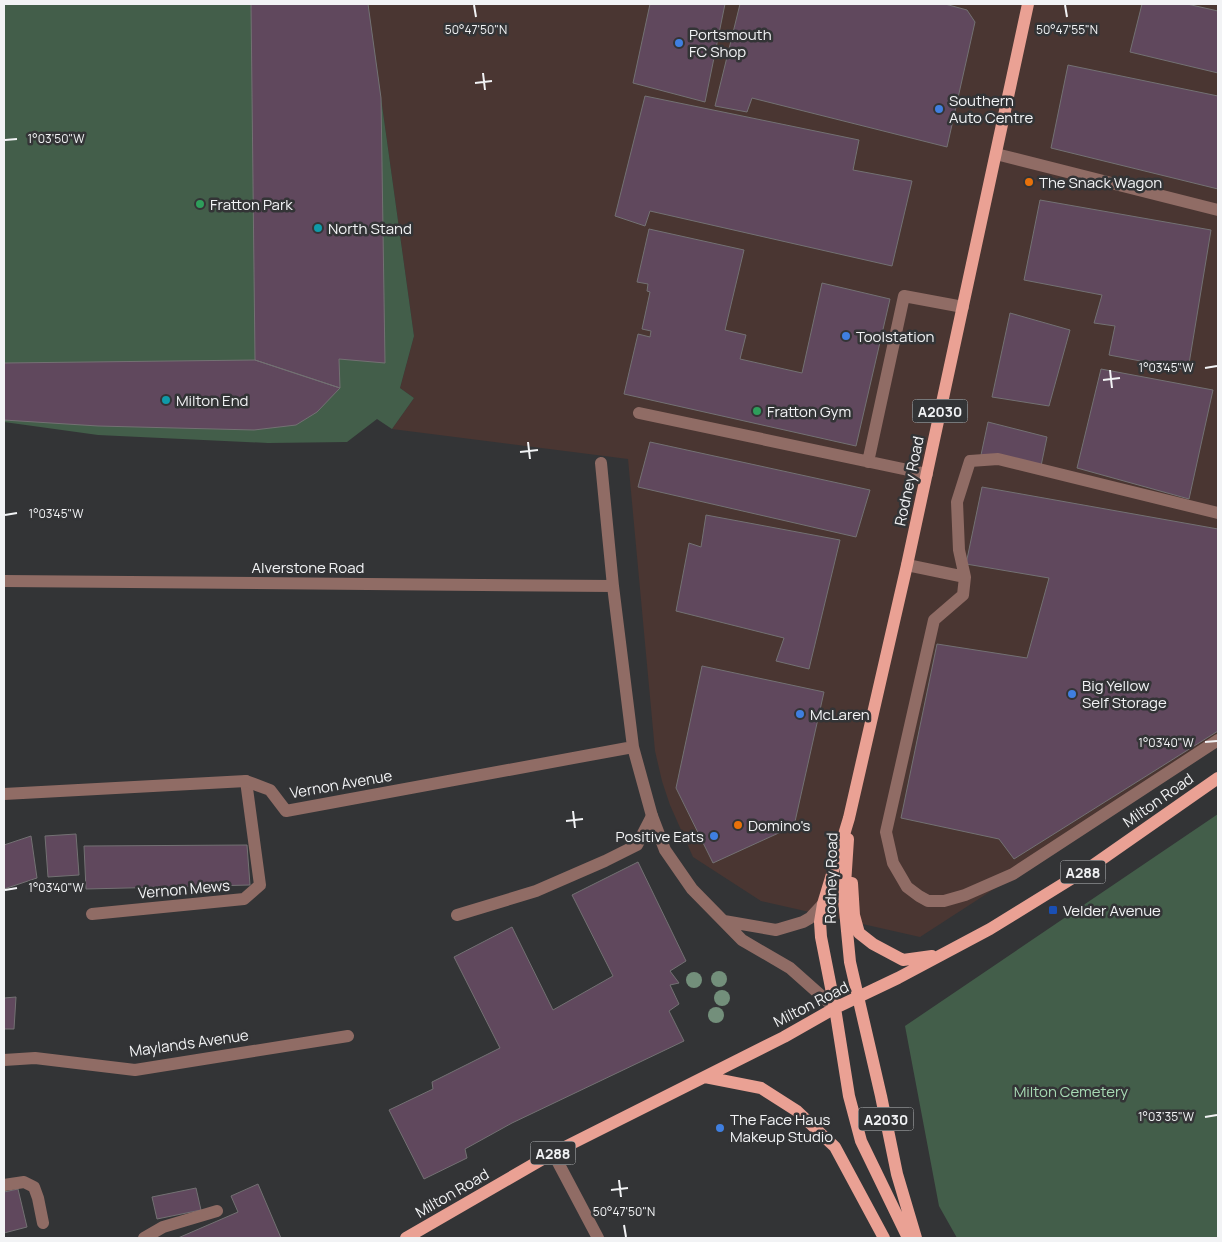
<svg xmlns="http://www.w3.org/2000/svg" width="1222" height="1242" viewBox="0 0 1222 1242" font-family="Manrope,sans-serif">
<rect width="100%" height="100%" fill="#333436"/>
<path fill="#4a3632" d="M368 4H1218V744L920 937 761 901 693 857 670 805 662 781 655 751 628 459 392 429 414 398 400 388 414 336Z"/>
<path fill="#435e4a" d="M4 4H368L414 336 400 388 414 398 392 429 377 419 347 442 268 443 98 435 4 422Z
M1218 814V1238H957L939 1206 905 1026Z"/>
<path fill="#60485d" stroke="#737173" d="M251 4H368L381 98 385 363 339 359 340 388 255 360Z
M650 4H725L705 102 633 83Z
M740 4H945L967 10 975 22 947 147 752 98 747 112 715 106Z
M1142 4H1187L1218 11V73L1130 52Z
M1068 65 1218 96V189L1051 148Z
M645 96 859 140 853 170 912 181 892 266 650 211 645 226 615 216Z
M1040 200 1211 230 1188 370 1109 355 1115 326 1094 323 1102 295 1024 280Z
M649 229 744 250 725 330 746 335 740 359 802 373 822 283 890 299 856 446 624 394 638 334 650 337 651 331 642 329 650 292 647 291 648 284 637 282Z
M1010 313 1070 330 1049 406 992 397Z
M255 360 340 388 317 412 296 425 254 430 98 426 4 420V363Z
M1101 369 1213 390 1189 499 1077 468Z
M988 422 1047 437 1041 466 981 455Z
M650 442 870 490 856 537 638 487Z
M982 487 1218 529V731L1014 859 999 839 901 818 937 644 1027 658 1049 578 966 564Z
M706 515 840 540 809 669 776 661 784 638 676 611 689 543 701 547Z
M702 666 824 692 794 826 713 863 676 788Z
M76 834 79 875 48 877 45 836Z
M31 836 37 878 4 889V845Z
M247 845 250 885 86 889 84 846Z
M638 862 686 961 670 971 679 983 670 985 679 1004 669 1011 684 1041 512 1123 465 1149 467 1158 424 1179 389 1110 433 1089 432 1082 500 1048 454 957 512 927 553 1010 613 976 572 895Z
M16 997 14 1029H4V998Z
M258 1184 281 1238H178L238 1212 231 1196Z
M196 1188 201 1210 157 1219 152 1197Z
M18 1189 27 1227 4 1233V1192Z"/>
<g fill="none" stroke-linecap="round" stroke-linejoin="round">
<path stroke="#906c65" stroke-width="12" d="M996 154 1218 210
M639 413 927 474
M868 462 904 296 963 307
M1218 513 998 459 970 461 957 502 959 550 965 577 963 595 934 620 886 832 893 863 907 887 919 896 928 901H944L965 895 1013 874 1218 740
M907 565 965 577
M92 914 244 899 260 885 246 781
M457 915 536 891 605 861 637 845 652 816
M4 1185 24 1182 34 1187 38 1198 43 1223
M144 1238 163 1227 217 1211"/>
<path stroke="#906c65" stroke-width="12" d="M601 463 613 586 633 747 652 816 665 850 692 889 742 940 790 968 835 1008
M4 581 613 586
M4 794 246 781 270 790 286 811 633 747
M724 921 776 930 803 922 810 918 823 904
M4 1060 35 1058 135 1070 348 1036
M553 1153 598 1238"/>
<path stroke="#eaa194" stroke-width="12" d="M848 839 844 900 850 962 881 1096 897 1174 916 1238
M852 883 854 915 859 933 873 944 903 960 932 956
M705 1077 761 1088 797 1111 835 1147 884 1238
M406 1238 553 1153 784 1037 835 1008 898 978 990 929 1092 866 1218 778
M908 1238 861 1141 849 1096 835 1008 821 937 820 922 823 904 849 818 907 565 1028 4"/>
</g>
<g fill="#738f7b">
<circle cx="719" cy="979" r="8"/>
<circle cx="694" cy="980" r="8"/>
<circle cx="722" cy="998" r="8"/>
<circle cx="716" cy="1015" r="8"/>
</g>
<path fill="none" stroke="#f2f3f5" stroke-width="2" d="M474 5 476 17M1065 5 1067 17M483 73 485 90M475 83 492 81M5 140 17 139M1205 368 1217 366M1110 370 1112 388M1103 380 1120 378M528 442 530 459M520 452 538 450M5 515 17 513M1205 742 1217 741M573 811 575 828M566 821 583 819M5 890 17 888M1205 1117 1217 1115M619 1180 621 1197M611 1190 628 1188M624 1225 626 1237"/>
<g fill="#3f7fe0" stroke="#333436" stroke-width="2">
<circle cx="679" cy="43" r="5"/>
<circle cx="939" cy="109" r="5"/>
<circle cx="846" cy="336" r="5"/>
<circle cx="1072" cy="694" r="5"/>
<circle cx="800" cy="714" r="5"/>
<circle cx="714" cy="836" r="5"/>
<circle cx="720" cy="1128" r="5"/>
</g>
<g fill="#e8710a" stroke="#333436" stroke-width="2">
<circle cx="1029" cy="182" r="5"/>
<circle cx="738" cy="825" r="5"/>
</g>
<g fill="#2e9e5b" stroke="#333436" stroke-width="2">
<circle cx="200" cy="204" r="5"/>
<circle cx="757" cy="411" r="5"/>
</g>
<g fill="#0f9aa8" stroke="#333436" stroke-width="2">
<circle cx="318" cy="228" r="5"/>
<circle cx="166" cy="400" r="5"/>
</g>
<rect fill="#1a4fb4" stroke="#333436" stroke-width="2" x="1048" y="905" width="10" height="10" rx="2.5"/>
<g text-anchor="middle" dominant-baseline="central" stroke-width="5" stroke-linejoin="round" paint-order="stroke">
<g fill="#333436" stroke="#b9babc" stroke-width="1">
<rect x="912.5" y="399.5" width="55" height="23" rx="4"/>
<rect x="1060.5" y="860.5" width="45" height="23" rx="4"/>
<rect x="858.5" y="1107.5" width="55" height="23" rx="4"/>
<rect x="530.5" y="1141.5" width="45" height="23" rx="4"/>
</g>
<g font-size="14" font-weight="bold" fill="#f2f3f5">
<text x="940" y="411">A2030</text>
<text x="1083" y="872">A288</text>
<text x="886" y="1119">A2030</text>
<text x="553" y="1153">A288</text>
</g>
<g font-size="15" fill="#f2f3f5" stroke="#333436" text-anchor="start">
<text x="689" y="34">Portsmouth<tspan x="689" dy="17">FC Shop</tspan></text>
<text x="949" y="100">Southern<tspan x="949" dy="17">Auto Centre</tspan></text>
<text x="1039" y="182">The Snack Wagon</text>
<text x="210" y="204">Fratton Park</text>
<text x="328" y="228">North Stand</text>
<text x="856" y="336">Toolstation</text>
<text x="176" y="400">Milton End</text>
<text x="767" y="411">Fratton Gym</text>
<text x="1082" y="685">Big Yellow<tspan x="1082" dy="17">Self Storage</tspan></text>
<text x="810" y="714">McLaren</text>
<text x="748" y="825">Domino's</text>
<text x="704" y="836" text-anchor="end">Positive Eats</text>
<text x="1063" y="910">Velder Avenue</text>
<text x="730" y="1119">The Face Haus<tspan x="730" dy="17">Makeup Studio</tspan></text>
</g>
<g font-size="15" fill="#f2f3f5" stroke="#333436">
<text transform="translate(909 481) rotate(-78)">Rodney Road</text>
<text x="308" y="567">Alverstone Road</text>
<text transform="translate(341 784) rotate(-10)">Vernon Avenue</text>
<text transform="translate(1158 800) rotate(-35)">Milton Road</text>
<text transform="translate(831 878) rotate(-89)">Rodney Road</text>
<text transform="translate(184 889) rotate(-5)">Vernon Mews</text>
<text transform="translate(811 1004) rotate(-27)">Milton Road</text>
<text transform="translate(189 1043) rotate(-8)">Maylands Avenue</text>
<text transform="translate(452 1193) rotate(-30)">Milton Road</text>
</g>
<g font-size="15" fill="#a7dab4" stroke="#333436">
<text x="1071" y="1091">Milton Cemetery</text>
</g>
</g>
<g font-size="12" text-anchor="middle" fill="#f2f3f5" stroke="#333436" stroke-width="5" stroke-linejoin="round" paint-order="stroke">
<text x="476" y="34">50°47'50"N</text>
<text x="1067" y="34">50°47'55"N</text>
<text x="56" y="143">1°03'50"W</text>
<text x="1166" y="372">1°03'45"W</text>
<text x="56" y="518">1°03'45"W</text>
<text x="1166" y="747">1°03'40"W</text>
<text x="56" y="892">1°03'40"W</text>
<text x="1166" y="1121">1°03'35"W</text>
<text x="624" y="1216">50°47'50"N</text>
</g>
<rect width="1222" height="1242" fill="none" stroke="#f2f3f5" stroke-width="10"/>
</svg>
